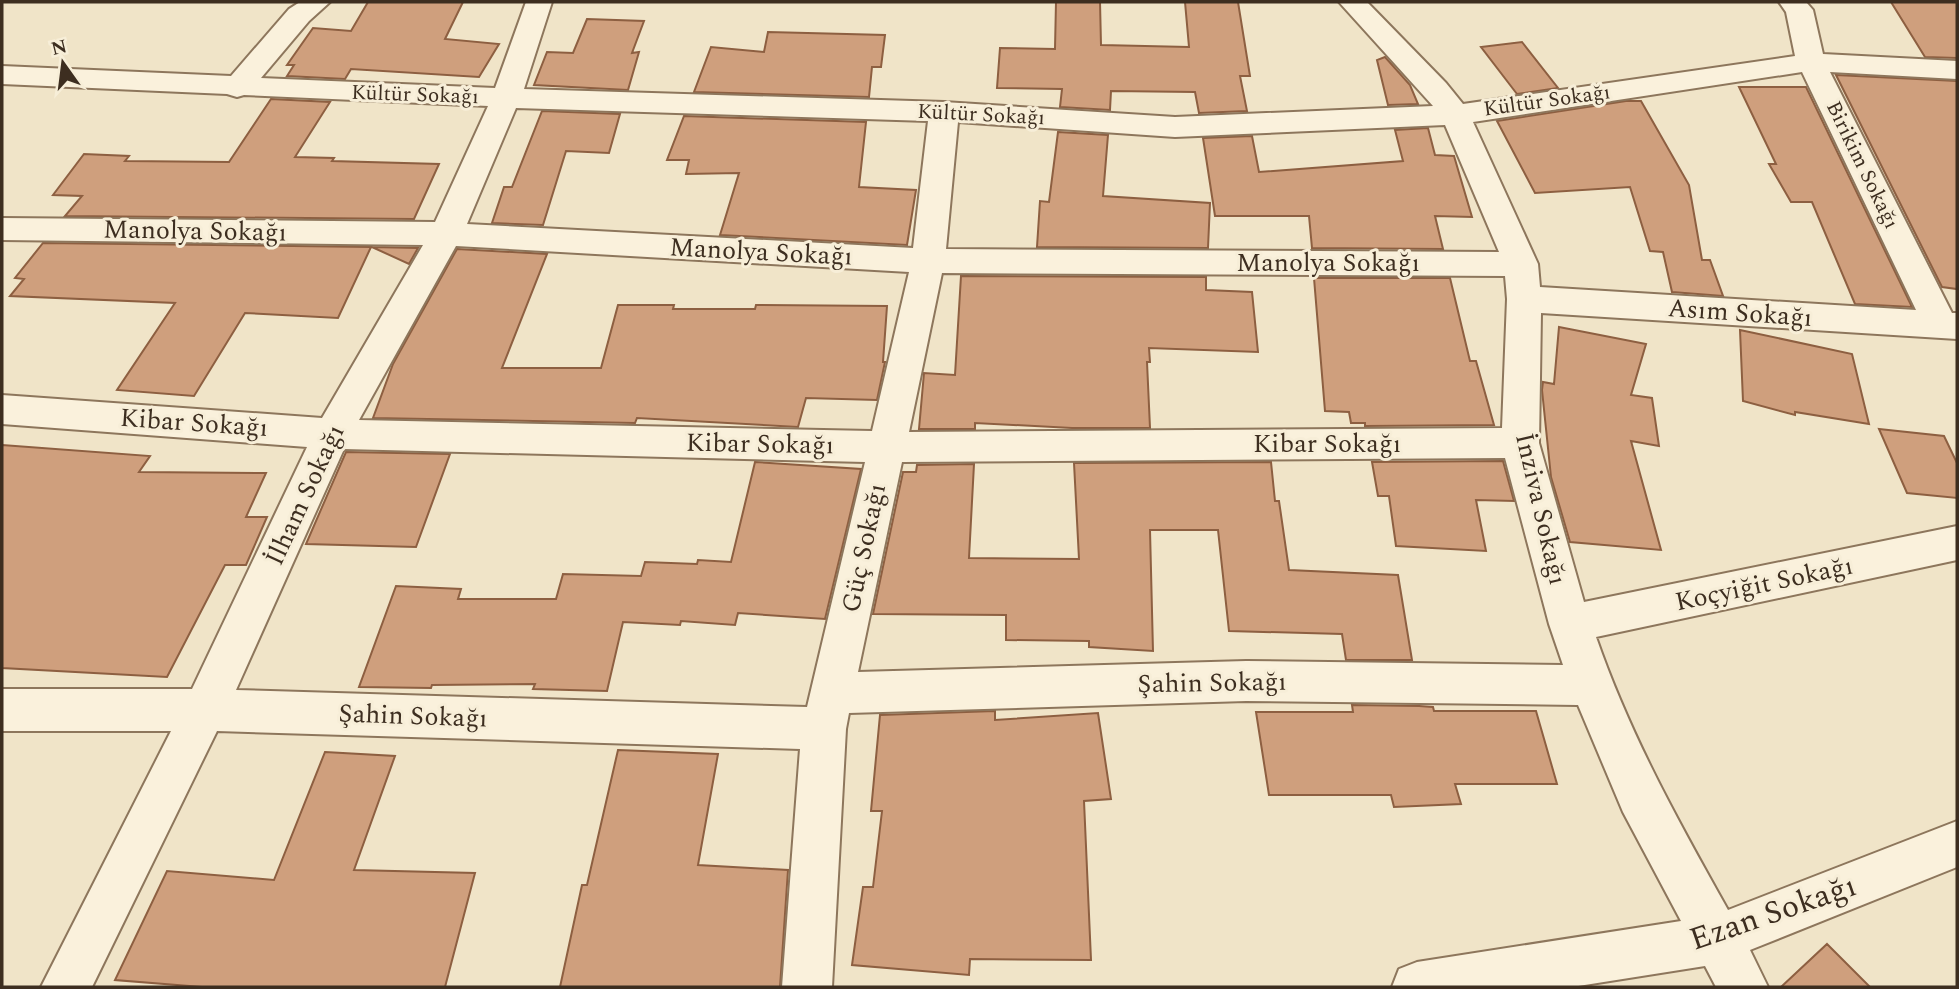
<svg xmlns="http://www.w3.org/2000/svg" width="1959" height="989" viewBox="0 0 1959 989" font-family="Spectral,serif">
<rect width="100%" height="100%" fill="#f0e4c8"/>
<path fill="#cf9f7d" stroke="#8d5f41" stroke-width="2" d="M368 2H463L445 39 499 44 479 77 351 69 345 79 287 76 294 65H287L313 28 351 31Z
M1056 2H1100L1101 45 1189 47 1185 2H1238L1250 76H1240L1247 111 1199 113 1195 92 1111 91 1110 110 1060 107 1062 89 997 88 1000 48 1055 49Z
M1891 2H1957V58L1925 57Z
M587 19 644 21 632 53 639 52 628 90 534 85 547 52 573 53Z
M768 32 885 35 881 67H872L869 97 694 92 711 47 764 52Z
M1522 42 1558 88 1517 94 1481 47Z
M1385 57 1410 85 1418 104 1388 105 1377 60Z
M1836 75 1957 81V289L1942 287Z
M1739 87H1806L1912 307 1855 304 1812 202H1791L1769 164H1776Z
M271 99 330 102 295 157 334 158 332 161 439 164 414 219 65 216 82 196 53 195 84 154 129 156 125 161 229 162Z
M1626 101H1641L1689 185 1702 260H1710L1723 296 1672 292 1663 252 1650 251 1630 187 1535 193 1497 121Z
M542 111 620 114 609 153 566 151 543 225 492 223 504 187H512Z
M684 116 866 122 859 187 916 190 907 245 720 235 739 173 686 174 689 160H667Z
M1428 128 1435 155 1454 156 1472 217 1435 216 1443 249 1312 248 1309 216H1215L1203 138 1252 136 1259 172 1403 161 1395 130Z
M1058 132 1108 135 1103 196 1210 203 1208 248 1037 247 1040 201 1049 202Z
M43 243 371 247 338 318 245 313 194 396 117 390 175 303 10 296 24 279 15 278Z
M372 247 418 248 409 264Z
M457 249 547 254 502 368H601L618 305H674L673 309H755L756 305 887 306 883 362H885L877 400 806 398 798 427 637 418 635 423 373 418 393 364Z
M961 276 1206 277V290L1252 292 1258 352 1149 348 1150 362H1147L1150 428H1072L975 423V429H919L924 373 955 375Z
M1314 278H1450L1470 361H1476L1494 425 1365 426V423H1351L1349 412 1325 411Z
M1559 327 1646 344 1631 395 1652 398 1659 446 1631 441 1661 550 1570 542 1551 477 1542 390 1543 382 1554 384Z
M1740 330 1852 354 1869 424 1795 412V415L1743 401Z
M1879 429 1944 436 1957 463V498L1907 493Z
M2 445 150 456 139 472 266 473 246 517H267L246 565H225L167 677 2 668Z
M346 452 450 454 416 547 306 544Z
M1503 461 1514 501 1476 500 1486 551 1396 546 1389 496H1378L1372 462Z
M755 462 861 469 825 619 738 613 735 625 681 621 680 625 623 622 607 691 533 689 535 684 432 685 431 688 359 687 396 586 461 589 458 599H556L563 574 641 576 645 562 697 564 698 560 731 562Z
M1271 462 1275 501H1279L1289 570 1398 575 1412 660H1346L1342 634 1229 631 1218 530H1150L1153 651 1089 647V641L1006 640V615L873 614 903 472H916L917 465 974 464 969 558 1079 559 1074 463Z
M1352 705 1419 706 1433 707 1434 711H1536L1557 784H1455L1461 804 1394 807 1391 795H1269L1256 712H1353Z
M995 711V720L1098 713 1111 799 1084 801 1091 960 970 959 969 975 852 965 863 887H873L882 811H871L880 715Z
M618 750 718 754 698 865 788 870 780 987H560L582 885H587Z
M325 752 395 756 354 870 475 873 445 987H202L115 980 167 871 274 880Z
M1827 944 1870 987H1781Z"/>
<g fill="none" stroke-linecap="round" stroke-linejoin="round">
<defs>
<path id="minor" d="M300 2H330L309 21 261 78 495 88 526 2H552L524 89 944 102 1175 117 1433 106 1339 2H1367L1446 83 1463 104 1795 56 1786 12 1779 2H1806L1813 10 1823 54 1957 61V79L1830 72 1952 313H1957V339L1541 313 1539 443 1584 602 1957 526V560L1596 637C1630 735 1678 821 1728 910L1957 821V867L1750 950 1768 987H1716L1705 966 1572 987H1392L1399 969 1417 962 1681 921 1623 812 1578 705 1246 701 849 713 846 729 832 987H782L800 749 217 731 92 987H41L171 731H2V689H192L307 447 2 424V395L322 418 423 245 2 240V218L435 222 488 106 244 95 237 97 227 94 2 84V66L231 76 289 9ZM1802 72 1916 310 1540 287 1538 264 1473 122ZM516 108 928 121 913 248 467 224ZM958 122 1175 137 1445 125 1499 252 946 249ZM456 246 909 272 872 431 359 420ZM942 273 1505 276 1507 299 1502 428 909 432ZM344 449 865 462 807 707 236 690ZM1505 458 1549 624 1563 665 1246 661 858 672 902 462Z"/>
</defs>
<use href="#minor" stroke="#8d765c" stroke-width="4"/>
<use href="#minor" fill="#faf1dc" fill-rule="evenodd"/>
</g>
<g text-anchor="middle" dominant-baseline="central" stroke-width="6" stroke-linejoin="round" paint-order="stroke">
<g font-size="21" fill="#3d2e20" stroke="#f7eed8">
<text transform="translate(415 95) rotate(2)">Kültür Sokağı</text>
<text transform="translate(1547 101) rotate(-8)">Kültür Sokağı</text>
<text transform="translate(981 115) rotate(3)">Kültür Sokağı</text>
<text transform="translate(1862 165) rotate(64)">Birikim Sokağı</text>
</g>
<g font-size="26" fill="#3d2e20" stroke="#f7eed8">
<text transform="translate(195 231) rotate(1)">Manolya Sokağı</text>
<text transform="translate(761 252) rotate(3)">Manolya Sokağı</text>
<text x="1328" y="263">Manolya Sokağı</text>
<text transform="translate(1740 313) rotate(4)">Asım Sokağı</text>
<text transform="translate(194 423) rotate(4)">Kibar Sokağı</text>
<text transform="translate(760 444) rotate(1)">Kibar Sokağı</text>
<text x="1327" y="444">Kibar Sokağı</text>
<text transform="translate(305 495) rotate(-65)">İlham Sokağı</text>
<text transform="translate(1541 509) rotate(77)">İnziva Sokağı</text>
<text transform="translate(864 548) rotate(-78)">Güç Sokağı</text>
<text transform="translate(1764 584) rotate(-12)">Koçyiğit Sokağı</text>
<text transform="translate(1212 683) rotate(-1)">Şahin Sokağı</text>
<text transform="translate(413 716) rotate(2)">Şahin Sokağı</text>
</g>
<g font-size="32" fill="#3d2e20" stroke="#f7eed8">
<text transform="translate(1773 913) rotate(-19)">Ezan Sokağı</text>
</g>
</g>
<rect width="1959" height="989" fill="none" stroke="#3d2e20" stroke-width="7"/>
<g transform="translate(63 63) rotate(346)" stroke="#f7eed8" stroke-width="5" paint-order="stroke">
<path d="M0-5L12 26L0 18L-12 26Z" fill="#3d2e20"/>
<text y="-10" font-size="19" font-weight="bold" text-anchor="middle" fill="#3d2e20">N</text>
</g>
</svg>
